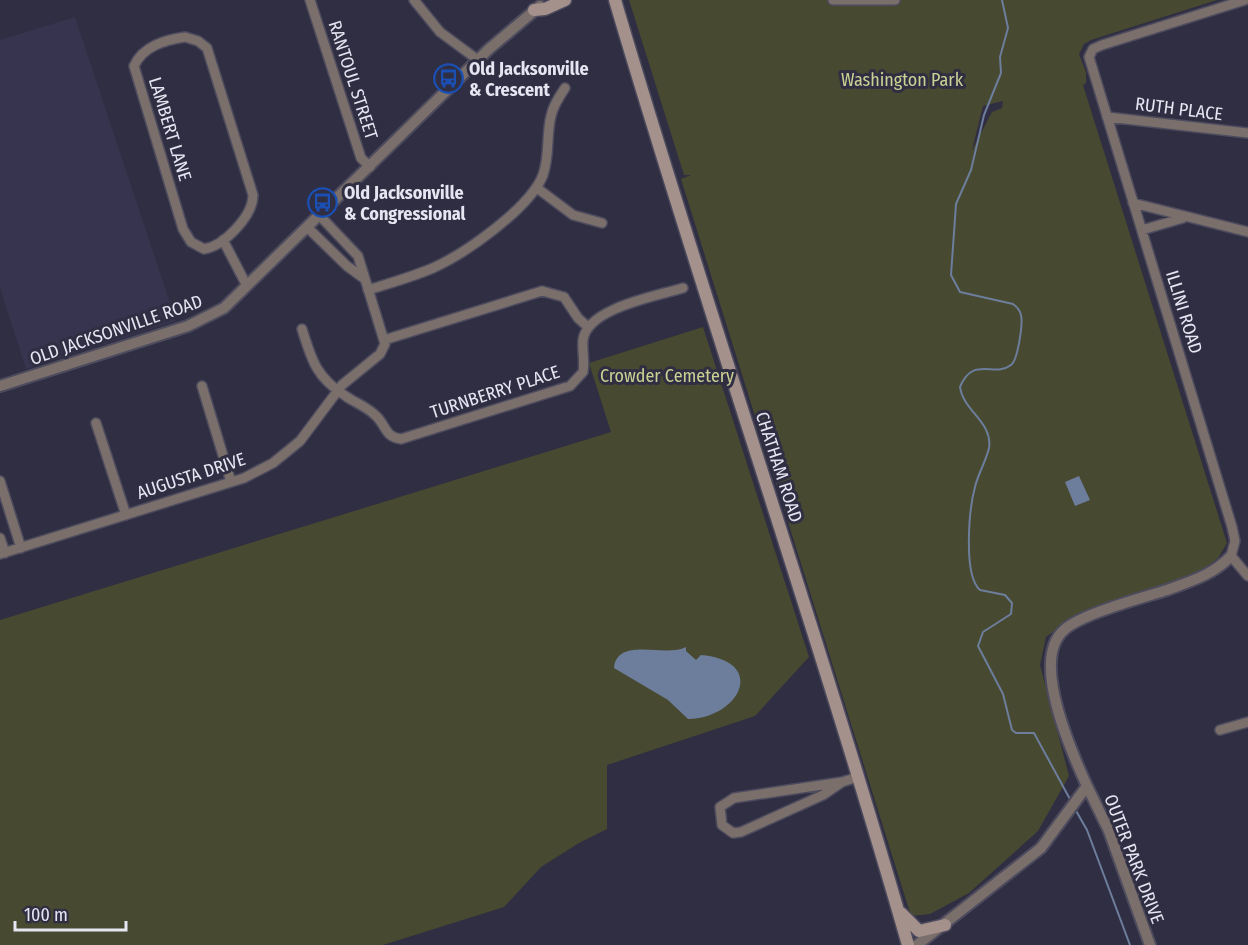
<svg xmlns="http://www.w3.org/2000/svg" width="1248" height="945" viewBox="0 0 1248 945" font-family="'Fira Sans Condensed',sans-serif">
<rect width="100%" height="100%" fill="#302e42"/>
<path fill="#37344f" d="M75 17 176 321 26 369 0 288V40Z"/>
<path fill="#474931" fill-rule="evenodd" d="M629 0H1217L1091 40 1084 44 1079 54 1086 72V83L1083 85 1227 543 1218 558 1202 571 1076 615 1046 637 1040 665 1069 776 1038 831 969 893 930 914 911 916 681 179 691 175H684ZM1003 101 1002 108 992 112 972 150 983 106Z
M703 327 809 657 755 716 607 765V829L579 843 541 867 504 907 383 945H0V620L611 432 589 363Z"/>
<path fill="#6d7e9c" d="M1079 476 1090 500 1075 506 1065 482Z
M686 647V651L696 660 701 655C768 661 740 718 688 719L668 700 614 668C617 636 666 658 686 647Z"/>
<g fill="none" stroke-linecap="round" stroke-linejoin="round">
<path stroke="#6d7e9c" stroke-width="2" d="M1002 0 1008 28 1000 57 1001 73 984 115 971 170 956 204 951 275 960 292 1013 304C1017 307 1020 310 1021 315 1023 323 1018 360 1011 365 994 378 973 355 960 387 963 411 993 422 989 448 986 461 978 474 975 487 969 509 963 575 980 590L1005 595 1012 603 1011 614 983 632 978 646 1003 694 1012 730 1016 733H1034L1071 801
M1075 809 1087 830 1130 945"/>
<defs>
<path id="minor" d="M310 0 361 158 370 167
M414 0 440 32 478 60
M833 0H895
M1245 0 1102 45 1093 49 1089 57 1232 527 1235 541 1231 556 1248 576
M185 37 198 41 207 48 253 195C253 216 224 246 204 249L191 242 183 229 134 66C143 46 165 40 185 37Z
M1107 117 1248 133
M537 188 573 215 602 223
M1133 203 1248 232
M308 228 347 266 362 277
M1142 230 1183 218
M223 240 247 286
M368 290C390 283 412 277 433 268 466 253 530 208 543 175 550 155 546 136 551 116 553 106 559 97 565 88
M302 329C312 362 317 378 347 397 356 403 367 407 375 415 386 424 384 437 401 439L570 386 583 372C585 361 582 351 583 340 587 308 657 296 683 288
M384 340 542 291 564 297 578 318 588 327
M202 386 231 482
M96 423 126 515
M0 481 21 548
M0 538 5 553
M0 554 244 478 273 463 300 441 342 385 380 354 385 344 358 256 320 216
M1220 730 1248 722
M842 782 734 798 720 807 722 825 733 833 741 832 823 795 842 782 858 777"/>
<path id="tertiary" d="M0 386 188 326 224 308 489 49 540 6
M1087 786 1109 831 1150 945
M917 945 1041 848 1087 786C1071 751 1030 660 1064 630 1081 614 1142 598 1167 590 1191 581 1213 575 1231 556"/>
<path id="secondary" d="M615 0C708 316 817 628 908 945
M534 10 545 9 565 0
M901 913 919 931 945 925"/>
</defs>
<use href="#minor" stroke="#4d4b5e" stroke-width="12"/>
<use href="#tertiary" stroke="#4d4b5e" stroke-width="14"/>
<use href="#secondary" stroke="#4d4b5e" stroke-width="15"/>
<use href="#minor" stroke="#7b6f6b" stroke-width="9"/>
<use href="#tertiary" stroke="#7b6f6b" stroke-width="10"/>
<use href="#secondary" stroke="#a5918c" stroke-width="12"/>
</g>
<defs>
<symbol id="bus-ring" viewBox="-11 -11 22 22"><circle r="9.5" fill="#302e42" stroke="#1a4fb4" stroke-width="1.5"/><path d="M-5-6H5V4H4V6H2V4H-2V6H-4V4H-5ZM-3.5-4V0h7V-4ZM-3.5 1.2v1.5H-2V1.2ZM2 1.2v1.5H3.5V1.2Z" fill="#1a4fb4"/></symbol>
</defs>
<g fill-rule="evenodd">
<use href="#bus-ring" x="432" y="62" width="33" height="33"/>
<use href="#bus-ring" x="306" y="186" width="33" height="33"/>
</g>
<g text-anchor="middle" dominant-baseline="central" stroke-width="6" stroke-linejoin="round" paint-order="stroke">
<g font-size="18" font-weight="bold" fill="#e6e5f2" stroke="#302e42" text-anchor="start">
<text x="469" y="69">Old Jacksonville<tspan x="469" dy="21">&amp; Crescent</tspan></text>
<text x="344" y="193">Old Jacksonville<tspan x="344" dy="21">&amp; Congressional</tspan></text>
</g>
<g font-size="18" fill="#e6e5f2" stroke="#302e42">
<text transform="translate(353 80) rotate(72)">RANTOUL STREET</text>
<text transform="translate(1179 109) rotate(7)">RUTH PLACE</text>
<text transform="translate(170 129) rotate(73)">LAMBERT LANE</text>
<text transform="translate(1184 312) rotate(73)">ILLINI ROAD</text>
<text transform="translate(116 330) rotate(-19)">OLD JACKSONVILLE ROAD</text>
<text transform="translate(495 392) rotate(-18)">TURNBERRY PLACE</text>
<text transform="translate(779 467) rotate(72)">CHATHAM ROAD</text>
<text transform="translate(191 476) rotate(-18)">AUGUSTA DRIVE</text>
<text transform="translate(1134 859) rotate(69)">OUTER PARK DRIVE</text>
</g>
<g font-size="18" fill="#ccd193" stroke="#302e42">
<text x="902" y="80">Washington Park</text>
<text x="667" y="376">Crowder Cemetery</text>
</g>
</g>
<path d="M15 921v9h111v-9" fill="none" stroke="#e6e5f2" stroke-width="3"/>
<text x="24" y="921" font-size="18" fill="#e6e5f2" stroke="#302e42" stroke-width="4.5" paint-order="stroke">100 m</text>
</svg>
